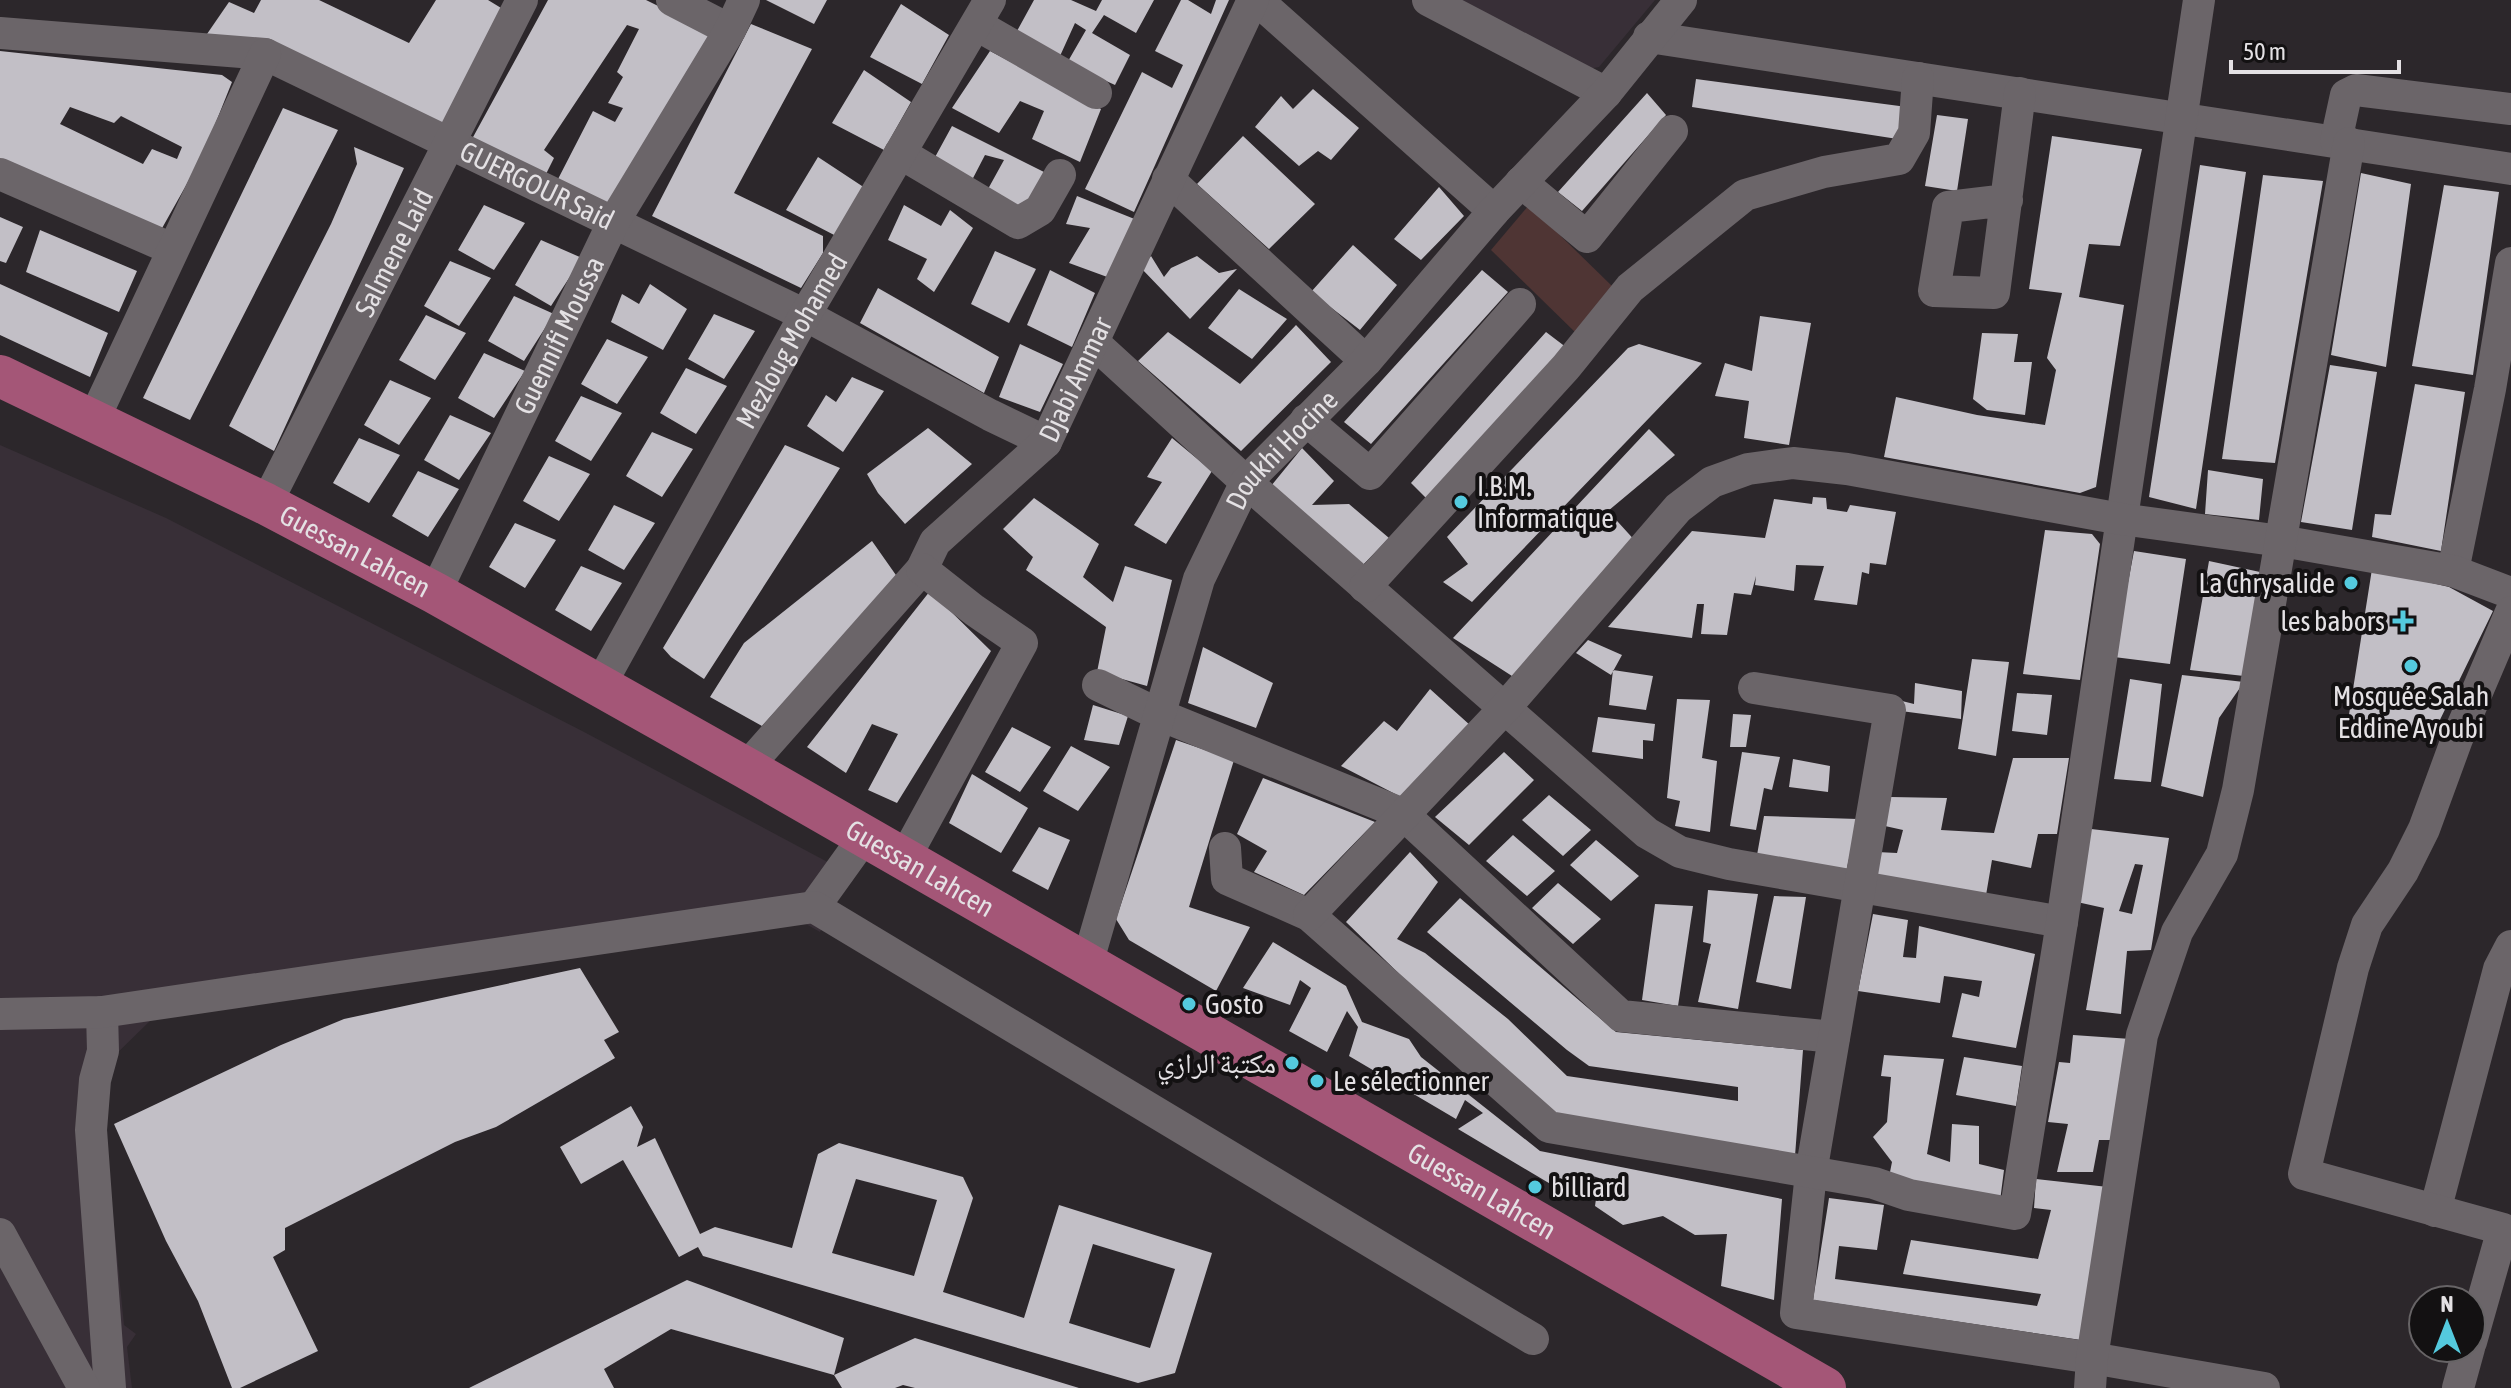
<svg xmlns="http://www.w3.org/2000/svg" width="2511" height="1388" viewBox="0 0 2511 1388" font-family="'Asap Condensed','Noto Naskh Arabic',sans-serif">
<rect width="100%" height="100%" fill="#2c272b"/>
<path fill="#382f37" d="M1462 0H1655L1599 67 1588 69Z
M0 445 166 518 586 733 850 874 820 932 799 920 153 1018 109 1061 100 1085 124 1325 136 1334 127 1347 132 1388H0Z"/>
<path fill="#4f3534" d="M1529 205 1612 286 1578 335 1491 250Z"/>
<path fill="#c2bfc6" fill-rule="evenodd" d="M261 0H319L409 43 436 0H488L506 11 443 131 207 34 229 2 254 13Z
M548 0H646L711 32 609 205 557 181 593 111 615 122 623 108 608 103 623 77 617 72 639 29 627 25 544 150 554 158 545 176 472 139Z
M766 0H827L814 24Z
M1034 0H1071L1096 11 1102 0H1154L1136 33 1104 15 1092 33 1130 55 1115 85 1067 63 1086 30 1075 23 1060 56 1017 31Z
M1181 0H1188L1211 14 1216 0H1229L1134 212 1085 189 1142 72 1172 88 1183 65 1155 51Z
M901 4 949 35 922 84 870 57Z
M751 24 812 49 734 193 823 236V253L801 288 652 216Z
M0 51 222 75 232 82 202 157 161 230 0 161ZM70 107 114 123 121 116 182 147 177 159 152 149 143 164 60 124Z
M990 51 1101 109 1080 162 1032 139 1044 111 1020 101 999 133 952 108Z
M864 70 911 102 884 150 832 123Z
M1696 79 1907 107 1904 140 1692 107Z
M1313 89 1359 128 1331 160 1318 151 1299 166 1255 127 1281 96 1293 109Z
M1647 93 1666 115 1582 211 1558 192Z
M283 108 338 130 190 420 143 398Z
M1937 115 1968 119 1957 191 1925 186Z
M952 126 1044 172 1023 213 988 189 1004 160 985 155 971 182 934 159Z
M1243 136 1315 204 1269 249 1197 184Z
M2052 136 2142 149 2120 246 2089 244 2079 297 2124 305 2096 487 2080 493 1884 457 1896 397 1977 415 2045 425 2056 370 2047 358 2062 293 2029 289Z
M354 147 404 168 274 451 229 426 331 224 357 164Z
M818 157 865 188 838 237 786 210Z
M2200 165 2246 172 2196 509 2149 497Z
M2361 173 2411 184 2386 367 2331 355Z
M2263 175 2323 181 2275 463 2222 459Z
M2444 185 2499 192 2473 375 2412 366Z
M1439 187 1464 216 1421 260 1394 239Z
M1077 196 1137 220 1110 278 1069 263 1090 228 1066 224Z
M484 205 525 223 494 270 458 250Z
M904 205 941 226 950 210 973 228 934 292 917 279 927 259 888 240Z
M0 217 23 227 6 263 0 261Z
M40 230 137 271 119 312 26 272Z
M541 240 582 258 551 306 515 285Z
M1353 245 1397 285 1360 330 1311 292Z
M995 251 1036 269 1009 323 971 304Z
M1151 256 1164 277 1171 268 1197 256 1219 273 1237 269 1190 319 1141 268Z
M450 261 491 278 459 326 424 306Z
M1050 270 1095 293 1072 347 1027 325Z
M1482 270 1508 292 1371 444 1344 422Z
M0 284 108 333 90 377 0 335Z
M650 284 687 309 663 350 611 322 622 294 639 304Z
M878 288 999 357 984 393 860 323Z
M1239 289 1287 319 1252 359 1208 328Z
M514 296 554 314 524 361 488 341Z
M714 314 755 331 724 379 688 359Z
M426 315 466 333 435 380 399 360Z
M1760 316 1811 323 1789 445 1744 438 1749 401 1715 396 1725 363 1752 371Z
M1296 325 1331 362 1241 451 1138 361 1168 332 1240 384Z
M1546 332 1571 351 1429 501 1411 483Z
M1982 333 2018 334 2014 362H2032L2025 415 1987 410 1973 399Z
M607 339 648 357 617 404 581 384Z
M1020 344 1063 364 1040 412 999 397Z
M1639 344 1702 363 1472 602 1443 582 1468 564 1447 537 1628 348Z
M484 353 525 371 494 418 458 398Z
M2330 365 2377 372 2352 530 2301 522Z
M686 368 727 386 696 434 660 413Z
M852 377 884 391 843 452 807 426 826 395 836 402Z
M390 380 431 398 399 445 364 425Z
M2415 384 2465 392 2441 551 2372 537 2375 514 2391 515Z
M581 396 622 413 591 461 555 441Z
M450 415 491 433 459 480 424 460Z
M928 428 972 464 905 524 878 493 867 474Z
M1649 429 1675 455 1608 511 1638 544 1512 676 1453 638Z
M652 432 693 449 662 497 626 476Z
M359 438 400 455 369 503 333 483Z
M1172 438 1212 471 1166 544 1134 525 1162 482 1147 477Z
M785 445 840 468 704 679 671 657 663 648Z
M1302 448 1334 481 1312 505 1349 504 1389 538 1360 568 1271 486Z
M549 456 590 474 559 521 523 501Z
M2208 470 2263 479 2259 520 2205 514Z
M418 471 459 489 428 537 392 516Z
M1813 497 1826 498 1827 509 1847 512 1850 505 1896 512 1886 565 1870 563 1869 574 1862 572 1857 605 1814 600 1824 566 1796 565 1794 591 1755 585 1756 576 1751 595 1734 593 1727 635 1701 634 1704 604H1697L1692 638 1608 627 1692 531 1765 538 1774 499 1812 504Z
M1034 498 1099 544 1083 577 1113 602 1125 566 1172 580 1147 686 1097 672 1106 627 1026 570 1033 557 1003 529Z
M614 505 655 523 624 570 588 550Z
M515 523 556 540 525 588 489 567Z
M2045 530 2092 534 2100 544 2080 680 2023 674Z
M872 541 898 578 762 726 710 697 744 643Z
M2134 551 2186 559 2170 664 2114 657Z
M2209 561 2260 572 2244 676 2190 670Z
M581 566 622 583 591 631 555 610Z
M2372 569 2449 587 2493 611 2435 730 2348 721Z
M930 591 991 651 897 803 868 790 898 734 872 724 846 773 807 747Z
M1588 640 1622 655 1611 675 1576 653Z
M1203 647 1273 683 1256 728 1188 703Z
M1972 659 2009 662 1996 756 1958 749Z
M1613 670 1653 676 1646 710 1609 705Z
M2182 675 2244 682 2219 718 2203 797 2161 786Z
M2130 679 2162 684 2151 782 2114 779Z
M1915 683 1962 691 1961 719 1901 711 1898 700 1914 704Z
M1430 689 1471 726 1401 797 1341 766 1384 721 1397 731Z
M2017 693 2052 695 2047 735 2012 731Z
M1677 699 1710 700 1702 758 1717 761 1710 832 1675 826 1680 801 1667 798Z
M1093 705 1128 716 1119 745 1084 740Z
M1733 714 1751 715 1746 747H1730Z
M1598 717 1655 724 1653 741 1643 740V759L1592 752Z
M1012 727 1051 747 1020 792 985 772Z
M1176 740 1234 760 1189 907 1250 927 1216 991 1129 940 1116 919Z
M1071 746 1110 767 1078 811 1043 791Z
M1504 752 1534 780 1469 845 1435 817Z
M1742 752 1780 757 1772 790 1764 788 1756 830 1730 826Z
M2013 758H2069L2057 834H2038L2031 868 1992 860 1985 901 1872 881 1877 852 1897 853 1903 830 1885 826 1891 797 1947 798 1941 830 1994 833Z
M1793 759 1830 766 1828 792 1789 787Z
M972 774 1028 808 1001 853 949 823Z
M1263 778 1375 822 1304 895 1254 872 1267 851 1237 834Z
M1549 795 1591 830 1563 856 1522 820Z
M1764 816 1858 819 1846 872 1757 855Z
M1039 827 1070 840 1048 890 1012 871Z
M2091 829 2169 838 2151 950 2127 951 2121 1014 2086 1010 2104 908 2077 902ZM2135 864 2143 865 2132 914 2119 911Z
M1513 835 1555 871 1527 896 1486 861Z
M1596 840 1639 876 1611 901 1570 865Z
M1410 852 1438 882 1397 939 1425 953 1508 1019 1567 1076 1738 1101V1087L1589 1066 1567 1050 1427 932 1460 898 1616 1032 1803 1050 1795 1156 1540 1111 1346 922Z
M1558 883 1601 919 1573 944 1532 908Z
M1708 890 1758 894 1738 1009 1698 1002 1711 944 1703 942Z
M1774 896 1806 897 1791 989 1756 982Z
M1655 904 1693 906 1678 1006 1642 1000Z
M1873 914 1908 920 1903 957 1916 958 1919 926 2035 954 2016 1048 1952 1037 1962 993 1979 997 1982 981 1944 976 1940 1003 1858 991Z
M1273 942 1346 986 1362 1022 1409 1039 1421 1057 1540 1151 1782 1199 1774 1300 1721 1286 1727 1234 1695 1235 1663 1216 1623 1225 1595 1206 1599 1178 1581 1172 1569 1195 1458 1129 1483 1113 1465 1100 1456 1119 1349 1056 1358 1027 1347 1011 1327 1052 1289 1031 1311 988 1300 980 1290 1005 1243 988Z
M580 968 619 1032 604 1040 615 1058 496 1127 455 1142 285 1228V1250L273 1257 318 1351 240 1388H232L198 1301 166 1241 114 1124 281 1045 344 1019Z
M2073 1035 2131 1039 2114 1140H2099L2093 1172H2057L2068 1124 2048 1122 2059 1062 2070 1063Z
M1884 1055 1944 1059 1927 1154 1950 1162 1952 1124 1979 1126V1164L2004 1170 2000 1201 1889 1177 1892 1162 1873 1137 1887 1122 1891 1077 1881 1076Z
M1964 1057 2022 1066 2016 1106 1956 1095Z
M631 1106 643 1127 637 1147 655 1138 700 1234 715 1227 792 1248 818 1154 839 1143 963 1177 973 1198 943 1292 1024 1318 1059 1205 1212 1253 1175 1373 1138 1383 703 1256 698 1247 679 1257 623 1160 581 1184 560 1147ZM856 1179 937 1200 914 1276 832 1253ZM1093 1244 1175 1269 1150 1348 1069 1323Z
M2036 1179 2108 1187 2081 1340 1813 1300 1829 1198 1884 1205 1877 1250 1839 1246 1835 1279 2037 1306 2041 1294 1903 1274 1911 1240 2038 1259 2051 1210 2034 1208Z
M687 1280 844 1338 834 1375 915 1338 1079 1388H915L903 1385 895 1388H842L834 1375 671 1329 604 1369 614 1388H469Z"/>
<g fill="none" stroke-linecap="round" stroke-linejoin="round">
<g stroke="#6b6569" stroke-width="32">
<path d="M672 0 730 30"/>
<path d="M1257 0 1494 211"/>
<path d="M1428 0 1606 93"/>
<path d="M977 25 1096 93"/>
<path id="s1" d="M0 33 265 54 805 315 990 415 1046 442"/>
<path d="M1649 37 2511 169"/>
<path d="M2336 141 2346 95 2356 90 2511 109"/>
<path d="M900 153 1018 223 1040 210 1060 175"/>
<path d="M0 174 172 249"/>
<path d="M1168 179 1366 361"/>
<path d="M1521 182 1587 237 1672 131"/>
<path d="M2007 200 1948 207 1934 291 1994 293 2020 93"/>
<path d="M1093 342 1246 482 1647 833 1680 852 1729 864 2062 922"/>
<path d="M1306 420 1370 474 1520 304"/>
<path d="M93 421 265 54"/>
<path id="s2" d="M266 504 522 0"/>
<path d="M2453 571 2490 389 2511 263"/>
<path d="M1365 587 1566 367 1630 288 1745 195 1824 172 1899 159 1914 133 1918 78"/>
<path id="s3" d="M435 593 613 223 730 30 744 0"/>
<path d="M1098 685 1160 715 1403 814 1621 1016 1834 1037"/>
<path id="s4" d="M599 687 805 315 990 0"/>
<path d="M1754 688 1890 710 1811 1173 1796 1313 2092 1358 2264 1388"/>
<path id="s5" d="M746 768 922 569 935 542 1046 442 1253 0"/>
<path d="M1225 848 1227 879 1309 915 1549 1127 1874 1183 1909 1195 2015 1214 2062 922 2199 0"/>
<path d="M904 859 1022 643 974 610 922 569"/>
<path d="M814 907 865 836"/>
<path d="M1309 915 1504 709 1678 508 1712 482 1748 469 1793 463 1847 469 2121 519 2281 541 2453 571 2511 593"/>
<path id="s6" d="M1087 964 1199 579 1246 482 1366 361 1494 211 1606 93 1681 0"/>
<path d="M102 1012 103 1051 95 1080 91 1130 110 1388"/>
<path d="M0 1014 102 1012 814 907 1533 1339"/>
<path d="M2435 1211 2499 969 2511 946"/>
<path d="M0 1234 84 1388"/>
<path d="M2471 1342 2503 1229 2304 1174 2353 968 2367 925 2403 871 2424 829 2457 739 2511 612"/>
<path d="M2090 1388 2092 1358 2142 1035 2177 932 2222 854 2238 790 2349 143"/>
<path d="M2458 1388 2469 1348"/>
</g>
<path stroke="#a45677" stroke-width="42" id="s7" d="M0 376 266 504 435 593 746 768 1825 1388"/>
</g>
<g fill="#54cade" stroke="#131112" stroke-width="3">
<circle cx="1461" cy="502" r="8"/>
<circle cx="2351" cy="583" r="8"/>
<path d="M2399 609h8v8h8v8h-8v8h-8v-8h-8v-8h8z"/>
<circle cx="2411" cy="666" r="8"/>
<circle cx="1189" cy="1004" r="8"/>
<circle cx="1292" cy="1063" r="8"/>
<circle cx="1317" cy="1081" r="8"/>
<circle cx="1535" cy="1187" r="8"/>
</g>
<g text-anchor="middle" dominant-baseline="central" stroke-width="8" stroke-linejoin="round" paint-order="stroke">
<g font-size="28" fill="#e4e1e4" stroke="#131112">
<text stroke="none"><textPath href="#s1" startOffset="568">GUERGOUR Said</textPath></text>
<text stroke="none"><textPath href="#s2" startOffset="282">Salmene Laid</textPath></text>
<text stroke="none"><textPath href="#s3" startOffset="286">Guennifi Moussa</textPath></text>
<text stroke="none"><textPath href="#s4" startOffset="396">Mezloug Mohamed</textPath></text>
<text stroke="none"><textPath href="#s5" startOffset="514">Djabi Ammar</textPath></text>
<text stroke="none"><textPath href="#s6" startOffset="556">Doukhi Hocine</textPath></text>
<text stroke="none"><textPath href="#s7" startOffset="396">Guessan Lahcen</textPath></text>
<text stroke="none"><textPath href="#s7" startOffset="1044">Guessan Lahcen</textPath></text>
<text stroke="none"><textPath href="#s7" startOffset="1692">Guessan Lahcen</textPath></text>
</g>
<g font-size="28" fill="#e4e1e4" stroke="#131112" text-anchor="start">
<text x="1477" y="486">I.B.M.<tspan x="1477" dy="32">Informatique</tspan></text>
<text x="2335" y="583" text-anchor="end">La Chrysalide</text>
<text x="2385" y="621" text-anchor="end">les babors</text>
<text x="2411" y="696" text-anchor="middle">Mosquée Salah<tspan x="2411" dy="32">Eddine Ayoubi</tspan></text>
<text x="1205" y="1004">Gosto</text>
<text x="1276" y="1063" text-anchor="end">مكتبة الرازي</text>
<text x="1333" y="1081">Le sélectionner</text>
<text x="1551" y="1187">billiard</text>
</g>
</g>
<g transform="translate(2447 1324)"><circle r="38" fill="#131112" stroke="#676466" stroke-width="2"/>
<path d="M0-6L14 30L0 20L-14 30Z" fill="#54cade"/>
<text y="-12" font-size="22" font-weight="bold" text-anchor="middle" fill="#e4e1e4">N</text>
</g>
<path d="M2231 60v12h168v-12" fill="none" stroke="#e4e1e4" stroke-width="4"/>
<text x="2243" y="60" font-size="24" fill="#e4e1e4" stroke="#131112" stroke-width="6" paint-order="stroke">50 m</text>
</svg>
